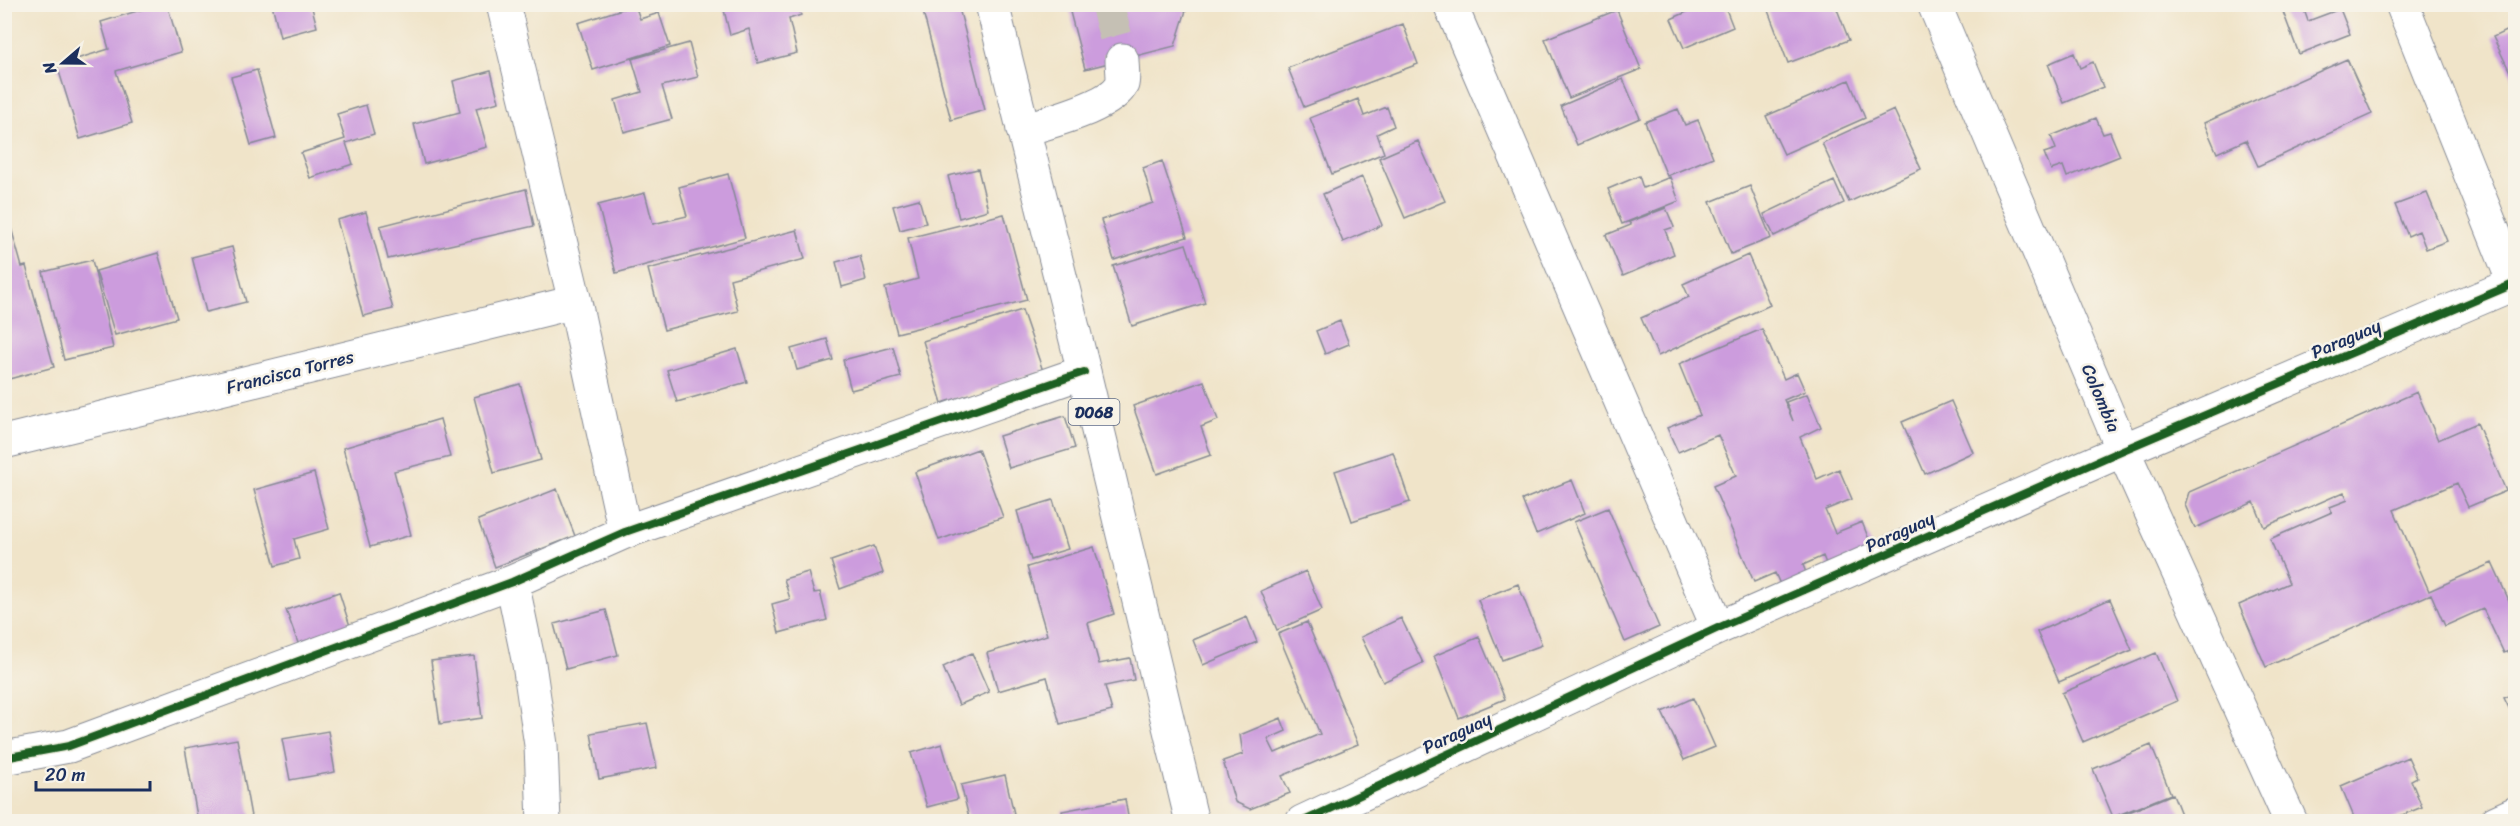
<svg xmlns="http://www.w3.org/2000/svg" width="2520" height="826" viewBox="0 0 2520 826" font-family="Sriracha,sans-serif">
<rect width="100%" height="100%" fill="#f7f3e8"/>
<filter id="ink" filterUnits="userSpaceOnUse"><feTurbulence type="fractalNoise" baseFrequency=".0167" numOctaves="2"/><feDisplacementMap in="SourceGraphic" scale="12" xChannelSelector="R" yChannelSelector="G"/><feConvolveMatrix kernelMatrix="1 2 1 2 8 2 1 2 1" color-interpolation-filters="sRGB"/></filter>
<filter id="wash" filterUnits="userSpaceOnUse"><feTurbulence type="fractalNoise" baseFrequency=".008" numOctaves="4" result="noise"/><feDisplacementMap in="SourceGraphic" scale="24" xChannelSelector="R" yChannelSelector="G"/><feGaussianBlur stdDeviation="1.35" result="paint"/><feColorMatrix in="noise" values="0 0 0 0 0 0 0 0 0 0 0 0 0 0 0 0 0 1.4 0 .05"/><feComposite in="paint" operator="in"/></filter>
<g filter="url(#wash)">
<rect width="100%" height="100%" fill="#f0e4c9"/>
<g id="blocks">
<path fill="#cc9cdd" d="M160 4H167L181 52 116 71 132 123 80 139 57 65 109 49 101 22Z
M272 4H311L317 27 280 37Z
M728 4H798L801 15 789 19 797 53 758 63 749 29 730 35 723 6Z
M921 4H958L985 110 951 120Z
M1099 4H1188L1175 46 1085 69 1070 12Z
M1705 4H1724L1733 27 1684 48 1671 19Z
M1778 4H1835L1849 40 1788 63 1767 8Z
M2280 4H2302L2308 21 2340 9 2350 34 2299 54Z
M635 5 640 19 659 13 670 46 593 70 578 23Z
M1617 10 1641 69 1569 98 1545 39Z
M1403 24 1418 64 1304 107 1288 68Z
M2516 26V84L2493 37Z
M689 43 698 77 662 86 672 119 624 132 615 100 642 92 632 59Z
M2074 53 2080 68 2093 62 2103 87 2064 103 2048 64Z
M2347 59 2372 114 2258 166 2246 140 2217 153 2204 123Z
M257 70 276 138 251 145 231 77Z
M491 71 499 102 476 108 487 147 424 164 414 124 460 112 453 81Z
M1623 79 1640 118 1577 145 1561 106Z
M1849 80 1865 118 1784 154 1766 116Z
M1358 99 1364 116 1387 107 1394 126 1377 134 1384 153 1332 174 1310 118Z
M366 105 374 134 346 143 353 164 310 178 301 153 345 139 337 114Z
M1678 109 1685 125 1698 120 1713 157 1667 176 1645 122Z
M1894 110 1921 169 1849 202 1822 143Z
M2096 118 2103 134 2110 132 2120 156 2067 177 2063 166 2051 170 2044 153 2056 149 2051 136Z
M1418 141 1445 201 1405 218 1379 158Z
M1162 161 1187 237 1114 260 1101 220 1153 203 1143 168Z
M978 169 988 210 959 218 948 176Z
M728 174 745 238 616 273 598 205 645 193 653 224 687 216 679 187Z
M1639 176 1643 188 1670 177 1679 201 1622 224 1608 189Z
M1362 177 1382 225 1343 242 1323 194Z
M1834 181 1844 203 1774 236 1764 214Z
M1750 186 1771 238 1731 254 1710 202Z
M526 189 534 226 388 259 380 226Z
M2427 193 2447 241 2426 249 2419 231 2408 236 2395 205Z
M919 199 926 223 900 230 893 206Z
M1666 208 1674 227 1665 230 1674 254 1623 276 1606 235 1631 225 1629 222Z
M366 212 393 309 363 316 337 220Z
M1004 214 1027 300 897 333 885 288 918 279 908 238Z
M10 224 22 267 26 266 54 367 9 379 4 363V226Z
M797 230 805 259 730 279 738 311 664 330 648 269Z
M1186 244 1205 303 1132 326 1113 266Z
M232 247 246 302 206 312 192 257Z
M158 253 177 318 115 335 96 271Z
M1748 255 1770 305 1658 356 1641 318 1689 297 1683 284Z
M860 256 866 280 842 287 836 262Z
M92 260 113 348 64 360 43 272Z
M1022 310 1043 371 942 403 923 341Z
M1340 321 1349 344 1325 354 1316 331Z
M1762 329 1784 379 1797 373 1805 391 1784 400 1793 421 1786 402 1807 394 1821 427 1800 437 1817 479 1839 469 1852 499 1825 510 1835 533 1862 522 1874 552 1829 571 1823 556 1803 565 1809 580 1783 591 1775 573 1754 582 1713 486 1736 476 1718 435 1678 452 1667 428 1700 415 1679 364Z
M827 339 833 360 797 370 791 349Z
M893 347 901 377 851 390 843 360Z
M737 349 747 382 677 402 667 370Z
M1204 381 1218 420 1201 427 1211 455 1157 474 1133 406Z
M520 384 541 460 494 473 474 397Z
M2417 392 2438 440 2477 423 2506 491 2468 507 2457 483 2394 510 2429 591 2492 563 2516 616V648L2504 653 2483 609 2445 626 2431 594 2266 667 2239 605 2289 583 2270 539 2332 512 2330 507 2348 500 2344 492 2264 527 2254 502 2195 528 2185 505 2189 492Z
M1951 401 1973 452 1925 474 1902 422Z
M1065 416 1075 448 1009 468 999 436Z
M440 419 450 457 394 471 411 535 370 547 343 448Z
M978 449 1003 517 939 540 915 472Z
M1393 452 1410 502 1352 521 1335 471Z
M314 473 329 529 294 539 299 559 275 566 254 490Z
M1572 480 1585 513 1536 534 1522 500Z
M557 489 575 536 495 567 478 520Z
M1053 500 1068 549 1031 560 1017 511Z
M1608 508 1659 627 1625 642 1574 522Z
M874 546 883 573 840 589 831 561Z
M1094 547 1114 614 1088 623 1099 664 1130 658 1134 680 1105 686 1112 711 1060 724 1047 677 998 691 987 653 1047 635 1027 567Z
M1306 571 1322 610 1277 630 1261 591Z
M808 572 814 593 820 592 827 620 779 633 772 604 790 599 784 579Z
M1518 584 1542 645 1502 660 1478 600Z
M339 592 350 626 298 643 286 610Z
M2110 599 2132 650 2059 682 2037 632Z
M606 610 618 655 566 669 554 624Z
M1247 617 1257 642 1203 665 1193 640Z
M1401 618 1423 663 1383 682 1361 637Z
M1307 622 1358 744 1282 776 1290 793 1250 809 1235 802 1223 761 1243 754 1240 735 1281 718 1286 731 1268 739 1275 753 1320 734 1278 634Z
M1479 637 1505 699 1459 718 1434 656Z
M972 653 989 692 959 705 943 667Z
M2156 653 2177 701 2083 742 2062 693Z
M474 656 482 718 440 724 431 661Z
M2516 693V722L2504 698Z
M1693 698 1715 747 1684 760 1662 712Z
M647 723 657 768 599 779 591 733Z
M328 731 335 772 290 780 282 739Z
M237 739 252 822H198L185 748Z
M942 744 958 799 927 807 911 753Z
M2151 745 2171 794 2113 817 2093 769Z
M2408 757 2417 777 2411 780 2422 807 2385 822H2356L2341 786Z
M1005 775 1015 818 1000 822H970L961 785Z
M2173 794 2184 822H2114L2118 820 2117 817Z
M1125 799 1129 822H1064L1062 811Z"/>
</g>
</g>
<g filter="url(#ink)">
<use href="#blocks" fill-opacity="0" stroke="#868a94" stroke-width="1.5"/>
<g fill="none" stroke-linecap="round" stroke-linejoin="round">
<path stroke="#c5c0b4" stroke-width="33" stroke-dasharray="33 16" stroke-linecap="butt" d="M1107 4 1122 60"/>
<defs>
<path id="minor" d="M503 4 575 302 625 532
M1450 4 1718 628
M1934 4 2123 450 2291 822
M2402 4 2514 283
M1023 130C1047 122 1111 107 1122 84 1124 78 1122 67 1122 60
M4 442 575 302
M512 582 529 664 541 745 544 822
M4 758 69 746 512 582 625 532 1084 372
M1302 822 1718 628 2123 450 2516 283
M2496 822 2516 813"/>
<path id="major" d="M992 4 1084 372 1192 822"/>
</defs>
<use href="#minor" stroke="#868a94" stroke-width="35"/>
<use href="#major" stroke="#868a94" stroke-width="35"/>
<use href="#minor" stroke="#fff" stroke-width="33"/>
<use href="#major" stroke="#fff" stroke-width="33"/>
<defs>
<path id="cycleway" d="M4 758 69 746 512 582 625 532 1084 372
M1302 822 1718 628 2123 450 2516 283"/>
</defs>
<use href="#cycleway" stroke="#f7f3e8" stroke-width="11"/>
<use href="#cycleway" stroke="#1b5e20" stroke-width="8"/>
</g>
</g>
<g text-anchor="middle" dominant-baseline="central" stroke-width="5" stroke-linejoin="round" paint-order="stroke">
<rect fill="#f7f3e8" stroke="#5d6a87" stroke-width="1.5" x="1068.5" y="399" width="51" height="26" rx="4.5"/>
<g font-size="16" font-weight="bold" fill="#1b2f5e">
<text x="1094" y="412">D068</text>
</g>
<g font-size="18" fill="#1b2f5e" stroke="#f7f3e8">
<text transform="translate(2346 339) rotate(-23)">Paraguay</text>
<text transform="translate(290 372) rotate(-14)">Francisca Torres</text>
<text transform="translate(2101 398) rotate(67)">Colombia</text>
<text transform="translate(1900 532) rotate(-24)">Paraguay</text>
<text transform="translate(1457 733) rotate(-25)">Paraguay</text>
</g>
</g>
<rect width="2520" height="826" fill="none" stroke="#f7f3e8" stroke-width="24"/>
<g transform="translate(63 63) rotate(250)" stroke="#f7f3e8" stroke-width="4.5" paint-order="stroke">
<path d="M0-4.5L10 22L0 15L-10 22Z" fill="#1b2f5e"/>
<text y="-9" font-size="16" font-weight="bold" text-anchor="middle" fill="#1b2f5e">N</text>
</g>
<path d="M36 781v9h114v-9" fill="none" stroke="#1b2f5e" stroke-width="3"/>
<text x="45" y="781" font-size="18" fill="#1b2f5e" stroke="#f7f3e8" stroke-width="4.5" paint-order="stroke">20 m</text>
</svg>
